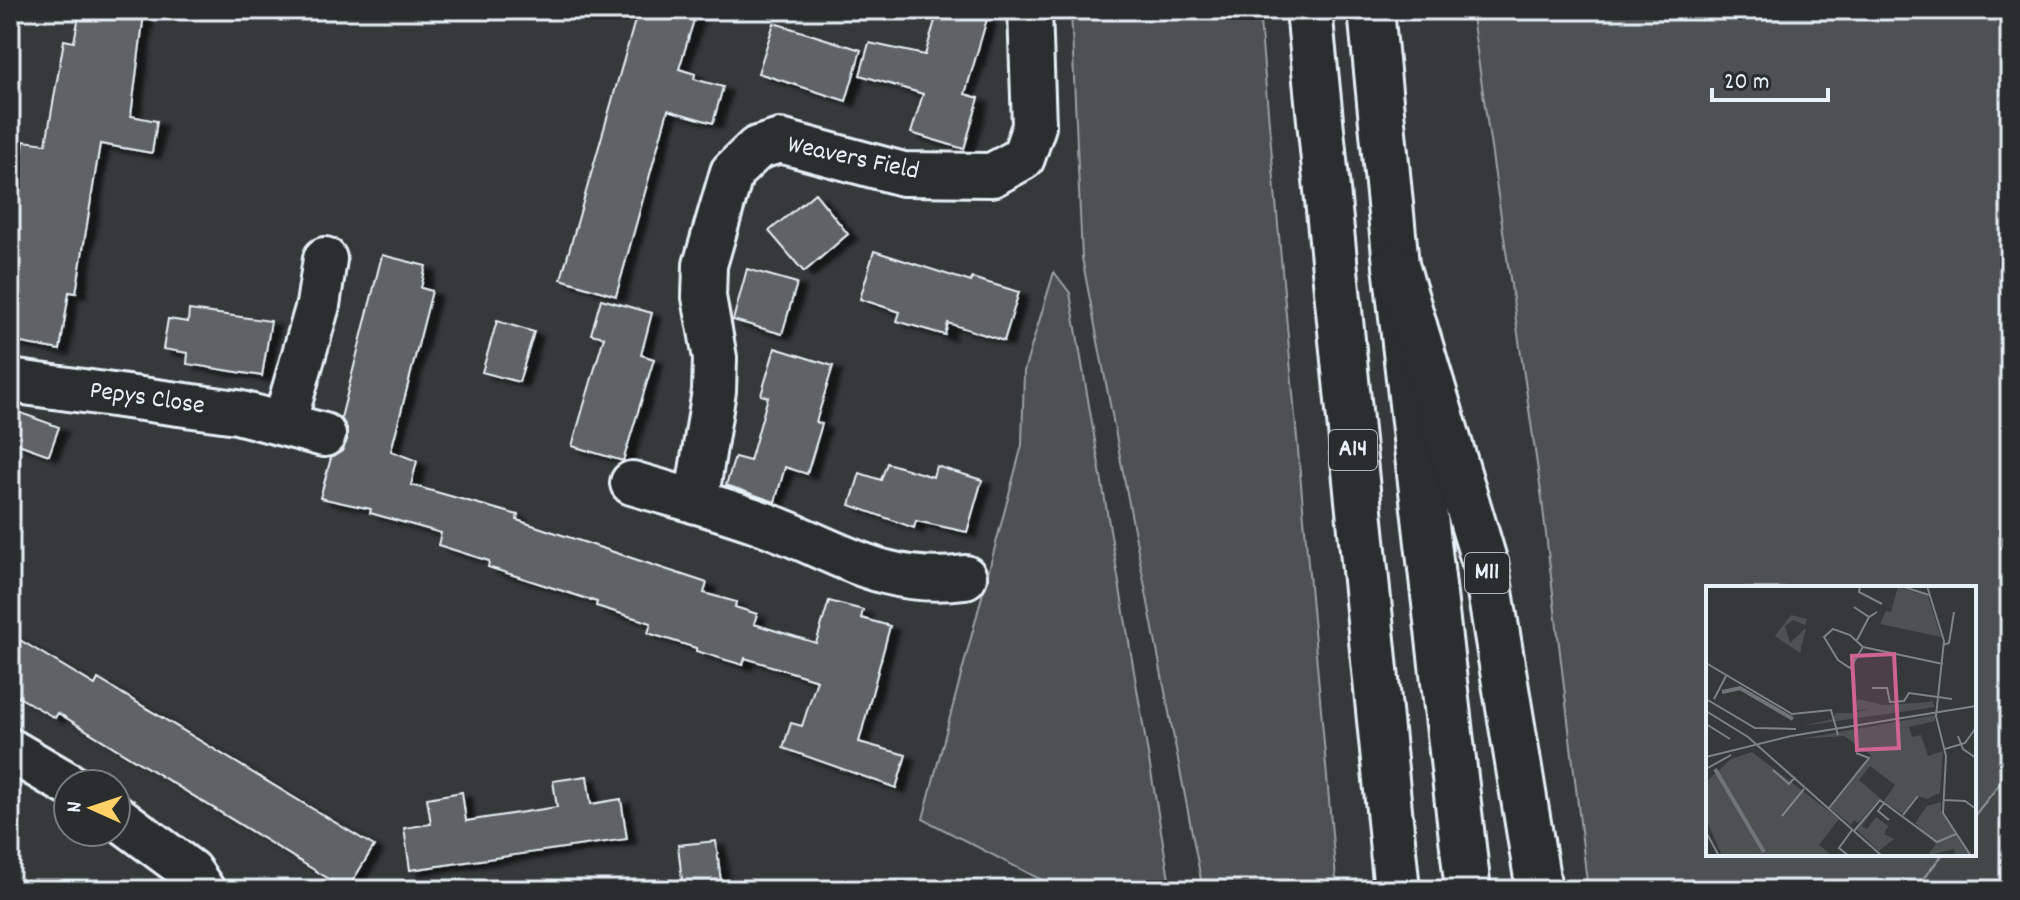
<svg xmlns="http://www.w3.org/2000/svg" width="2020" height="900" viewBox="0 0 2020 900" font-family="Dekko,sans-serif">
<defs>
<filter id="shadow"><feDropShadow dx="9" dy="5" stdDeviation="2" flood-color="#0009"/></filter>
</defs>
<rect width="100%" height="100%" fill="#35393a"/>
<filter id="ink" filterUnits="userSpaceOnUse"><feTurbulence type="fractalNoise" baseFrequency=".0125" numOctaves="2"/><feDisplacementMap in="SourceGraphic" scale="16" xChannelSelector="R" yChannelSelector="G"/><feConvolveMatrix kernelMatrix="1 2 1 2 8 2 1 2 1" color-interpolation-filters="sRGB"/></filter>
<g filter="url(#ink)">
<path fill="#424647" d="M2010 771V890H1914L1943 854H1974V816Z"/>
<path fill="#4d5152" stroke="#9aa1a5" stroke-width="2" d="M1071 10H1259L1337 890H1203L1082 258Z
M1471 10H2010V771L1974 816V588H1708V854H1943L1914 890H1588L1541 492Z
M1054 272 1070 293 1171 890H1061L923 819 1022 445 1024 371Z"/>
<path fill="#5f6365" stroke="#e8f1f8" stroke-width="2" filter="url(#shadow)" d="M80 10 144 14 131 116 157 121 152 153 100 144 76 293 69 292 60 350 10 341V231L24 141 46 144 64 40 74 42Z
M638 10H697L679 69 695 74 694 79 723 87 713 123 668 110 616 296 561 279Z
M938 10H955L987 19 965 94 979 98 964 149 911 133 923 94 860 75 869 43 925 55Z
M774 23 861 50 846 101 758 73Z
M815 193 848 234 804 272 769 231Z
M874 251 971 282 972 278 1019 292 1004 341 948 323 945 335 897 321 900 312 860 299Z
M382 255 426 266 421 288 432 291 391 451 417 461 411 485 518 515 517 520 707 583 704 593 736 602 735 607 757 614 754 624 816 643 829 601 863 610 861 618 890 626 859 742 906 755 896 788 783 748 791 723 802 726 817 680 745 658 743 665 696 651V648L648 633 651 623 596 606 597 602 488 567 489 561 438 545 441 533 370 513 371 509 320 498 331 458 342 451 347 440V428L341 418Z
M747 269 797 283 782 334 733 320Z
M601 299 652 313 641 355 654 359 623 461 572 446 604 337 591 334Z
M189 310 271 321 262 376 187 364 188 353 163 349 168 319 188 322Z
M497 321 534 332 519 382 482 372Z
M775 348 833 366 816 422 822 424 807 474 785 467 775 502 726 485 735 457 750 461 768 397 761 395Z
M10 409 59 427 49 455 10 441Z
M887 463 933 477 936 466 982 480 967 532 916 521 914 528 850 505 860 473 881 480Z
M10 634 95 685 98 679 374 846 347 890 58 713 55 718 10 692Z
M587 776 591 804 621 799 627 839 410 870 404 828 431 824 427 798 462 792 466 821 557 807 553 781Z
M716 841 722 890H683L678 845Z"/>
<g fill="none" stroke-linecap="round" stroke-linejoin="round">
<defs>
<path id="minor" d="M10 381 237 412 324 435
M284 424 318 305 325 259
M632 483C679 497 727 509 773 527 843 554 886 587 965 577
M696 502 714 391 715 358 704 297 705 265 732 172 757 148 780 141 903 174 992 175 1023 158 1034 126 1030 10
M10 750 68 784
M116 816 190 871 203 890"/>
<path id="trunk" d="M1309 10 1397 890
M1371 10 1396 265 1468 890"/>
<path id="motorway" d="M1396 265 1486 567 1539 890"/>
</defs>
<use href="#minor" stroke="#e8f1f8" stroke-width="48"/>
<use href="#trunk" stroke="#e8f1f8" stroke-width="50"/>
<use href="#motorway" stroke="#e8f1f8" stroke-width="50"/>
<use href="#minor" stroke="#2a2d2e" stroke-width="42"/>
<use href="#trunk" stroke="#2a2d2e" stroke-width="44"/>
<use href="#motorway" stroke="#2a2d2e" stroke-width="44"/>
</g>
</g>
<g text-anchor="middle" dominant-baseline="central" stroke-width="6" stroke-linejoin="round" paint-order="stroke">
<g fill="#2a2d2e" stroke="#afb6bb" stroke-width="2">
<rect x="1329" y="430" width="48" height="40" rx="6"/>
<rect x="1465" y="553" width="44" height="40" rx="6"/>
</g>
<g font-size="24" font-weight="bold" fill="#e8f1f8">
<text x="1353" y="450">A14</text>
<text x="1487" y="573">M11</text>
</g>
<g font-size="26" fill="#e8f1f8" stroke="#2a2d2e">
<text transform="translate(853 159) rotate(12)">Weavers Field</text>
<text transform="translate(147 399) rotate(8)">Pepys Close</text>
</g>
</g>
<g transform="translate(1706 586)">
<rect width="270" height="270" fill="#35393a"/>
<path d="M192 1 222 10 235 51 174 38 180 25 185 26ZM85 29 101 33 99 39 87 34 79 40 84 57 100 42 94 67 69 50ZM224 111 229 121 96 140 127 133 130 127H147L163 123 146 125 152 113 177 119 225 116ZM229 129V135L203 141 206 151 215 149 222 170 237 165 234 207 221 213 212 210 197 228 177 216 189 199 164 180 153 194 174 212 152 237 148 234 145 239 124 222 165 169 138 150 94 153ZM46 166 133 233 113 259 127 270H16L0 233V196L25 173ZM173 216 156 240 161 243 170 231 182 240 178 248 188 253 173 265 150 243ZM235 216V224L264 270H249L248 263 221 270 230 258 209 237 221 220Z" fill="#4d5152"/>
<path fill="none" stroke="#707579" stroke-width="4" d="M16 106 34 102 87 133M9 183 58 266"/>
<path fill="none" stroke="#7d8386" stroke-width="2" d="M154 0 153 6 176 18M195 0 223 9M221 0 238 55 230 130 240 170 237 227 265 270M148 21 163 31 171 26M127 43 144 49 157 61 144 82 132 74 118 51ZM151 54 163 31M237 59 243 57 248 26M157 61 237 78M0 77 86 128 125 124 132 149M166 102H181L184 116 198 115 203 107 246 113M0 113 49 142 90 143M8 113 20 90M0 125 42 151 176 270M0 138 24 153M252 150 257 163 270 172M239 163 259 157 269 143M0 171 85 150 270 120M0 183 25 169M67 184 83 198 89 191M237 214 259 215 270 223M178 217 172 225 183 234M123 222 163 172 150 167M197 229 212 210M76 230 98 203M148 245 174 214 231 256 250 248M0 246 13 270M143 270 133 262 146 244"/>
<path fill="#cf6492" fill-opacity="0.15" stroke="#cf6492" stroke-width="4" d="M188 68 193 162 151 164 146 70Z"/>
<rect width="270" height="270" fill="none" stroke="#e8f1f8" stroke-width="4"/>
</g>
<rect width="2020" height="900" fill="none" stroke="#2a2d2e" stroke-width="40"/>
<rect x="20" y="20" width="1980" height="860" fill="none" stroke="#e8f1f8" stroke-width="3" filter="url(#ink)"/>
<g transform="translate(92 808) rotate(273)"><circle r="38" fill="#2a2d2e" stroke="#767b7f" stroke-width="2"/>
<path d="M0-6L14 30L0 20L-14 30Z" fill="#ffd166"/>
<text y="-12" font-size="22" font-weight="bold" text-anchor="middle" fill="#e8f1f8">N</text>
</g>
<path d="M1712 88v12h116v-12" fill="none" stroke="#e8f1f8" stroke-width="4"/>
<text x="1724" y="88" font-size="24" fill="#e8f1f8" stroke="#2a2d2e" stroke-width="6" paint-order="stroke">20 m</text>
</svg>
